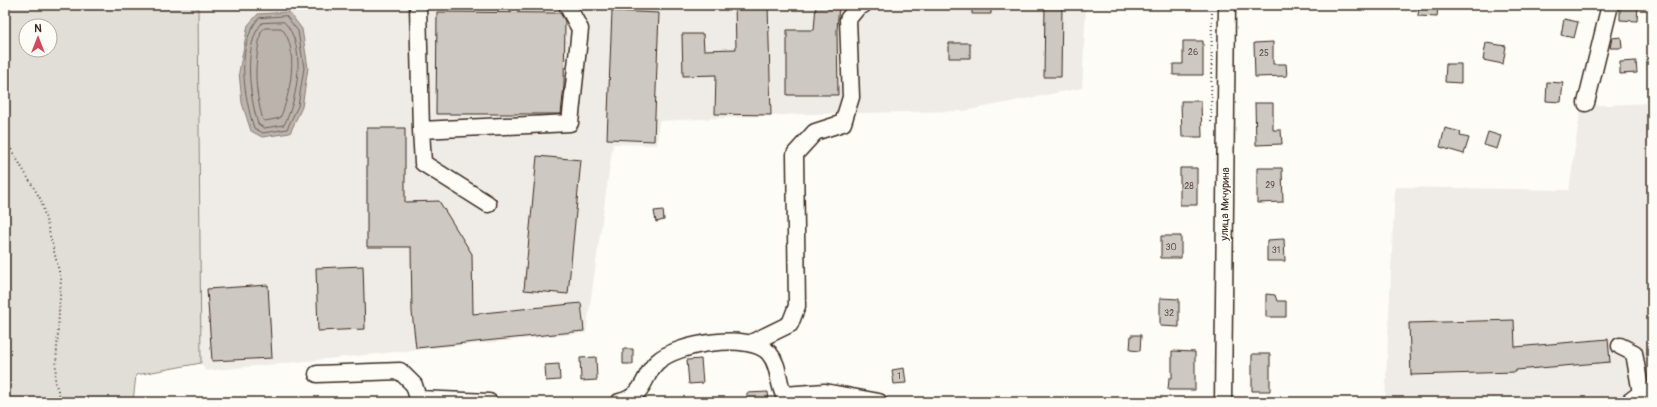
<svg xmlns="http://www.w3.org/2000/svg" width="1657" height="407" viewBox="0 0 1657 407" font-family="Pangolin,sans-serif">
<rect width="100%" height="100%" fill="#fdfcf7"/>
<filter id="ink" filterUnits="userSpaceOnUse"><feTurbulence type="fractalNoise" baseFrequency=".025" numOctaves="2"/><feDisplacementMap in="SourceGraphic" scale="8" xChannelSelector="R" yChannelSelector="G"/><feConvolveMatrix kernelMatrix="1 2 1 2 8 2 1 2 1" color-interpolation-filters="sRGB"/></filter>
<g filter="url(#ink)">
<path fill="#efece7" d="M198 5H1086L1082 88 964 111 804 114 659 121 657 145 613 144 586 333 206 371 201 363Z
M1652 103V402H1385L1395 187 1569 190 1581 106Z"/>
<path fill="#e1ded7" stroke="#8e847a" fill-rule="evenodd" d="M5 5H198L201 363 136 375 133 402H5ZM26 26H50V50H26Z"/>
<path fill="#bbb4ad" stroke="#887d74" d="M289 12 302 29 308 68 302 107 290 133 262 137 251 131 242 103 239 72 248 25 258 14Z"/>
<g fill="none" stroke-linecap="round" stroke-linejoin="round">
<path stroke="#6e6157" stroke-width="1" d="M286 16 298 31 304 68 298 106 287 129 263 133 254 128C244 97 235 44 259 18Z
M284 22C307 44 298 99 284 125L264 128 258 124C250 98 242 45 262 23Z
M265 28H281C300 46 290 97 280 118L265 121 263 120C254 88 254 65 261 32Z"/>
</g>
<path fill="#cdc8c2" stroke="#3b2a1e" d="M735 5H768L771 115 715 114 716 75 683 76 682 34H703L704 50 736 49Z
M816 5H839L837 30 838 95H787V30H814Z
M972 5H991V14H972Z
M1045 5H1062L1061 77H1044Z
M1419 5H1438L1437 17 1418 16Z
M1620 5H1638L1637 21 1620 20Z
M612 11 659 13 654 141 607 139Z
M437 12 560 13 565 21 564 85 561 114H436Z
M1564 19 1578 22 1574 38 1561 35Z
M1621 37 1622 48H1610L1612 38Z
M1183 41H1203V75H1173V64H1183Z
M1273 42V64H1286L1287 76 1255 77 1254 43Z
M949 43H970V58H949Z
M1486 43 1506 46 1503 64 1483 60Z
M1636 61 1637 73 1620 74V62Z
M1446 64H1461V83L1445 82Z
M1547 82 1563 83 1561 102 1546 101Z
M1181 101H1201L1202 137H1182Z
M1255 103H1273V130H1281L1282 144 1256 145Z
M367 128H405V202L439 201 472 254 473 314 581 303 584 331 416 348 412 312 411 247H367Z
M1445 128 1461 132 1460 136 1469 138 1464 154 1440 147Z
M1488 132 1501 136 1497 149 1484 145Z
M537 156 581 160 568 294 524 290Z
M1180 168H1197V205H1180Z
M1257 168H1282L1283 202 1257 203Z
M663 210 664 220 656 222 654 211Z
M1161 236H1181V258H1161Z
M1284 239 1285 261H1267V240Z
M363 266 365 329 318 331 316 268Z
M268 285 272 358 212 361 207 289Z
M1266 294 1275 295 1277 301H1286V317H1266Z
M1160 298 1179 299V327L1160 326Z
M1514 320 1515 347 1608 339 1610 362 1516 370V372L1411 375 1409 323Z
M1131 335H1141L1140 351 1130 350Z
M623 349H633V364H623Z
M1172 351 1195 352V390H1168L1169 378H1172Z
M1252 354H1270V391H1252Z
M596 357 597 380 581 381 580 358Z
M701 359 703 383 689 384 687 360Z
M559 364 560 380 546 381 545 365Z
M904 368 906 383 894 384 892 370Z
M768 392 769 402H747V393Z"/>
<g fill="none" stroke-linecap="round" stroke-linejoin="round">
<defs>
<path id="minor" d="M418 5 421 130 570 123 580 29 567 5
M1586 103 1610 5
M421 130 423 163 488 204
M751 343 790 324 797 306 795 154 815 132 843 123 851 97 848 19 858 7 863 5
M1620 346 1634 353 1641 393 1629 402
M317 374 400 371 414 385 419 402
M419 399 489 402
M619 402C645 397 643 375 657 362 677 343 750 332 769 353 780 366 777 381 784 395L825 392 879 402
M1223 402 1227 5"/>
</defs>
<use href="#minor" stroke="#3b2a1e" stroke-width="19"/>
<path stroke="#3b2a1e" stroke-width="2" stroke-dasharray="1 3" stroke-linecap="butt" d="M1211 122 1212 5
M5 139 41 200 61 279 55 382 62 402"/>
<use href="#minor" stroke="#fdfcf7" stroke-width="16"/>
</g>
</g>
<g text-anchor="middle" dominant-baseline="central" stroke-width="3" stroke-linejoin="round" paint-order="stroke">
<g font-size="9" fill="#605247">
<text x="1193" y="52">26</text>
<text x="1264" y="53">25</text>
<text x="1270" y="185">29</text>
<text x="1189" y="186">28</text>
<text x="1171" y="247">30</text>
<text x="1276" y="250">31</text>
<text x="1169" y="313">32</text>
<text x="899" y="376">1</text>
</g>
<g font-size="11" fill="#3b2a1e" stroke="#fdfcf7">
<text transform="translate(1225 204) rotate(-89)">улица Мичурина</text>
</g>
</g>
<rect width="1657" height="407" fill="none" stroke="#fdfcf7" stroke-width="20"/>
<rect x="10" y="10" width="1637" height="387" fill="none" stroke="#3b2a1e" stroke-width="1.5" filter="url(#ink)"/>
<g transform="translate(38 38)"><circle r="19" fill="#fdfcf7" stroke="#afa8a0"/>
<path d="M0-3L7 15L0 10L-7 15Z" fill="#d1495b"/>
<text y="-6" font-size="11" font-weight="bold" text-anchor="middle" fill="#3b2a1e">N</text>
</g>
</svg>
